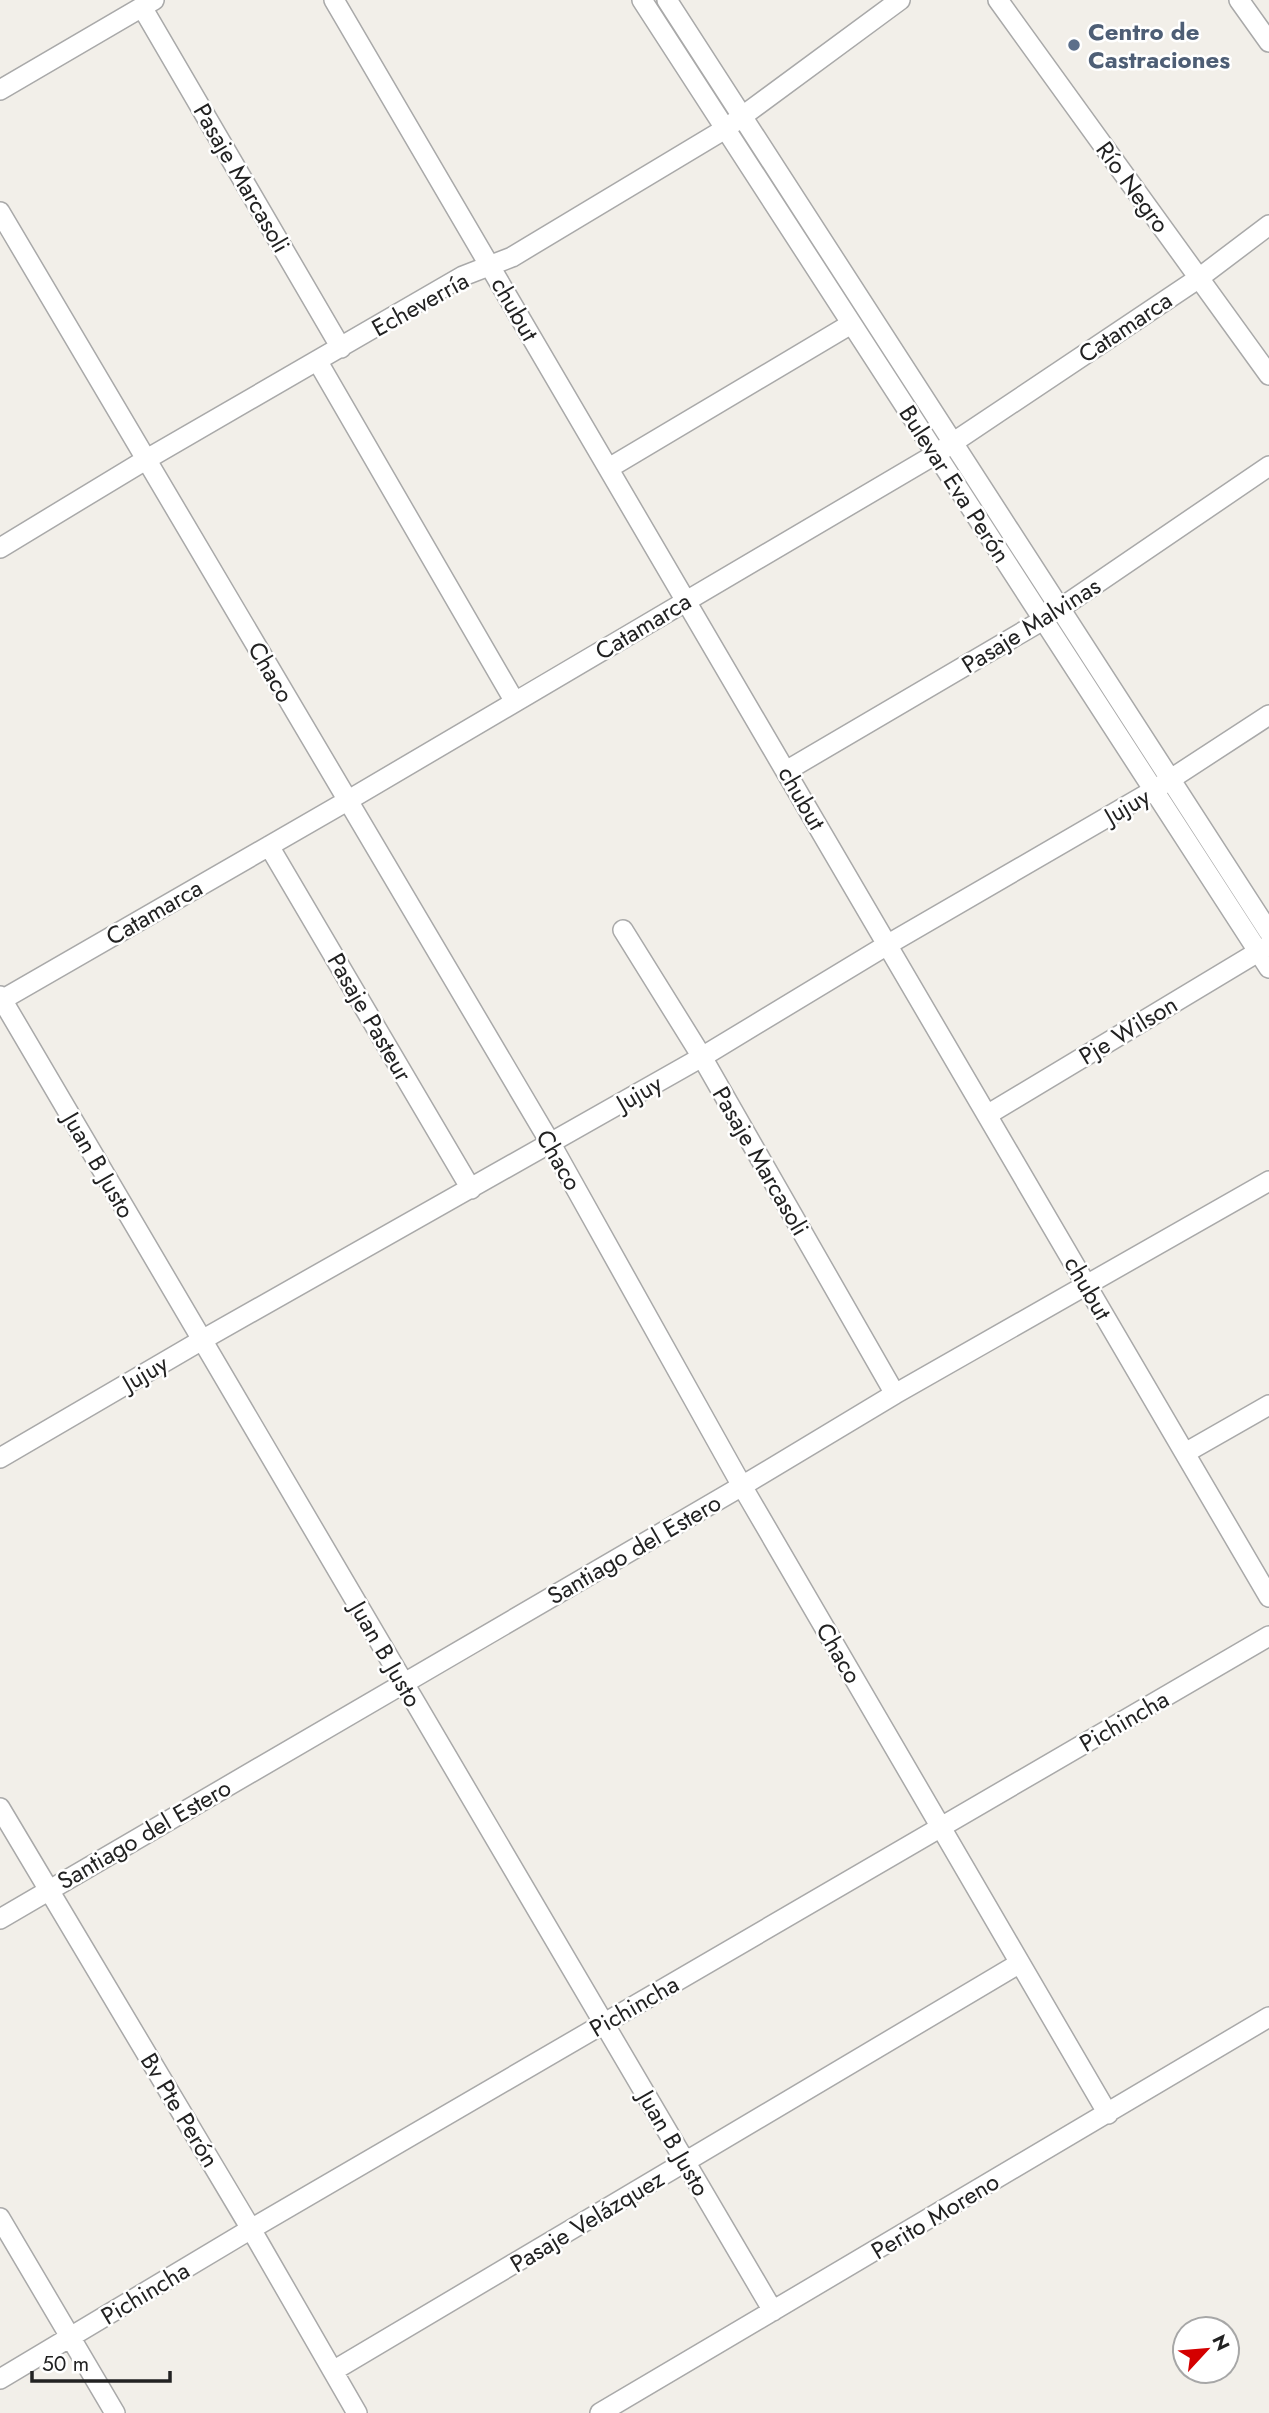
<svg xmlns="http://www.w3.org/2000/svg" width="1269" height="2413" viewBox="0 0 1269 2413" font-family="Jost,sans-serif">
<rect width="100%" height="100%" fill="#f2efe9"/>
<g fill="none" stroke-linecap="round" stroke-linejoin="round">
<defs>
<path id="minor" d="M334 0 1269 1597
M642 0 1269 968
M667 0 1269 932
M998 0 1269 375
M1239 0 1269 42
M142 7 341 348
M0 90 154 0
M0 212 551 1144 742 1486 1108 2114
M318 362 515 702
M609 468 851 324
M0 548 147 459 463 276 512 257 725 129 900 0
M786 771 1043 620 1269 466
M269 846 471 1189
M623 930 702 1057 895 1394
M0 996 773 2311
M0 1001 347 801 936 454 1199 278 1269 225
M987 1115 1268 946
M1185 1453 1269 1405
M0 1458 202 1340 702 1057 887 945 1154 790 1269 715
M0 1808 251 2229 357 2413
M0 1919 742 1486 895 1394 1269 1181
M0 2218 115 2413
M333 2371 1020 1963
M0 2379 251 2229 1269 1636
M600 2413 1269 2017"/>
</defs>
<use href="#minor" stroke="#a9a9a9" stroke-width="22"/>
<use href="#minor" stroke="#fff" stroke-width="19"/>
</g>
<circle fill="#5c6f8a" stroke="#fff" stroke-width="2.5" cx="1074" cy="45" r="7"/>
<g text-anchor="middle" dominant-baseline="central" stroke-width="5" stroke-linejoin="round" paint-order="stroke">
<g font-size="24" font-weight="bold" fill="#4e5e75" stroke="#fff" text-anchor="start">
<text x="1088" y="31">Centro de<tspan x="1088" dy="28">Castraciones</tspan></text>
</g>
<g font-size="24" fill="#222" stroke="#fff">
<text transform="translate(242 178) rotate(60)">Pasaje Marcasoli</text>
<text transform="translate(1133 187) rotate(54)">Río Negro</text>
<text transform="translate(420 304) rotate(-29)">Echeverría</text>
<text transform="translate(515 309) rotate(60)">chubut</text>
<text transform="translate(1125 327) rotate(-34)">Catamarca</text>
<text transform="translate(955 484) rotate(57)">Bulevar Eva Perón</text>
<text transform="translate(1031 625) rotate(-32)">Pasaje Malvinas</text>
<text transform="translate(643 626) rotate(-31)">Catamarca</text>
<text transform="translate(271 672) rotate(60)">Chaco</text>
<text transform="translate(802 798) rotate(60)">chubut</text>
<text transform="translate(1127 806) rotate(-30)">Jujuy</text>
<text transform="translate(154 912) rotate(-30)">Catamarca</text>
<text transform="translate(370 1017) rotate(60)">Pasaje Pasteur</text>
<text transform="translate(1128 1030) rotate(-31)">Pje Wilson</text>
<text transform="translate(639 1093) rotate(-30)">Jujuy</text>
<text transform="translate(559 1160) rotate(60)">Chaco</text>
<text transform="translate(761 1161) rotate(60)">Pasaje Marcasoli</text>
<text transform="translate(99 1165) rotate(60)">Juan B Justo</text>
<text transform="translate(1088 1288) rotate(60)">chubut</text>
<text transform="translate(145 1373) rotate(-30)">Jujuy</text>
<text transform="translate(634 1549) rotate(-30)">Santiago del Estero</text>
<text transform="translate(839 1653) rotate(60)">Chaco</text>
<text transform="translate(386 1654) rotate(60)">Juan B Justo</text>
<text transform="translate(1124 1721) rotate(-30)">Pichincha</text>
<text transform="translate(144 1834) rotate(-30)">Santiago del Estero</text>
<text transform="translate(634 2006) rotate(-30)">Pichincha</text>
<text transform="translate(180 2110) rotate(59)">Bv Pte Perón</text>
<text transform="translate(674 2143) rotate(60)">Juan B Justo</text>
<text transform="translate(935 2216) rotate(-31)">Perito Moreno</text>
<text transform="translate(587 2221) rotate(-31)">Pasaje Velázquez</text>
<text transform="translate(145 2293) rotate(-31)">Pichincha</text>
</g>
</g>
<g transform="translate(1206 2350) rotate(64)"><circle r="33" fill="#ffffff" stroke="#a7a7a7" stroke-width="2"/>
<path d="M0-5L12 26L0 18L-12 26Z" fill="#d40000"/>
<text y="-10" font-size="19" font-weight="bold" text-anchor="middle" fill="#222222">N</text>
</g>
<path d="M32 2371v10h138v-10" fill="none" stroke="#222222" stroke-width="3.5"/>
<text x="42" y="2371" font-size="21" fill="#222222" stroke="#ffffff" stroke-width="5" paint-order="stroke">50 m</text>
</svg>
